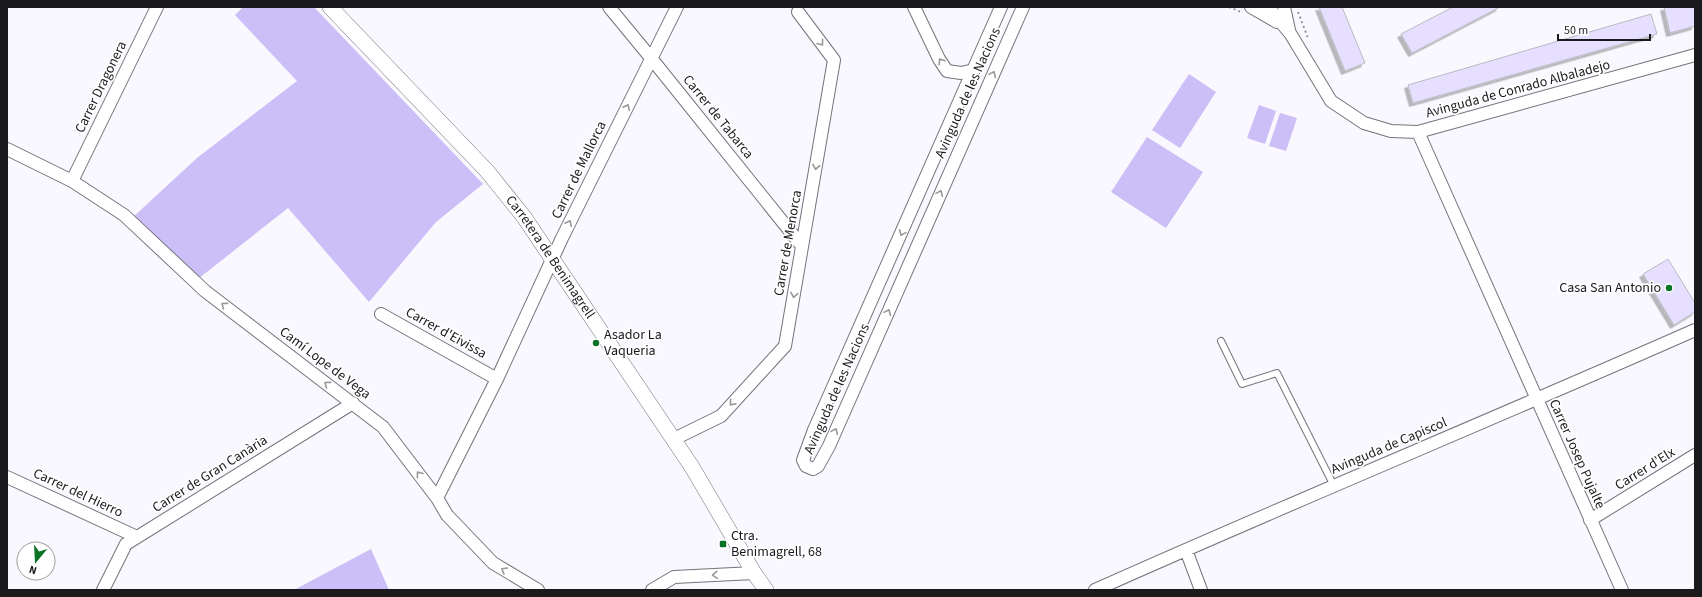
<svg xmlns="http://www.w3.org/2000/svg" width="1702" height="597" viewBox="0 0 1702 597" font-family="'Source Sans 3',sans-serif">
<defs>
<filter id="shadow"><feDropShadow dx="-3.5" dy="3.5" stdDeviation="0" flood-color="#0004"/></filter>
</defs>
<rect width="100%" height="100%" fill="#f9f8fe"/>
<path fill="#ccbef6" d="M243 7H314L483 184 436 222 369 302 288 208 198 279 132 218 197 158 297 81 235 15Z
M1189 74 1216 92 1180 148 1152 130Z
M1259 105 1276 111 1265 144 1247 138Z
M1280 113 1297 118 1286 151 1269 146Z
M1147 137 1203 172 1166 228 1111 192Z
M371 549 389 590H294Z"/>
<path fill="#e6dfff" stroke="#bbb9c2" filter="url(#shadow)" d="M1319 7H1342L1365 63 1345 71Z
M1453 7H1500L1412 53 1401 34Z
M1664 7H1695V26L1670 33Z
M1651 14 1657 34 1413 103 1408 85Z
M1668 259 1695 303V312L1674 325 1643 274Z"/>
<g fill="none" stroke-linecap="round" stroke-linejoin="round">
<defs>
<path id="service" d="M1221 341 1242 384 1277 373 1334 486"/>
<path id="minor" d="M609 7 651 58 802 246
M914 7 939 59 947 71 961 73 974 70
M1001 7 814 430 803 460 806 466 813 469 818 466 829 446 1023 7
M1251 7 1277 22
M1268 7 1290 33 1331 101 1364 123 1391 131 1418 132 1695 55
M1284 7 1289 30
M1418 132 1622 590
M7 149 72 181 124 215 205 291 383 427 437 498 447 515 493 563 538 590
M72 181 157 7
M381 314 497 379
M674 439 721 416 785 346 834 60 798 12
M7 477 137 537
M437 498 497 379 562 238 677 7
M1590 520 1695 455
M1186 550 1201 590
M103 590 126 544 353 403
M652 590 674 577 754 573
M1095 590C1294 501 1496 418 1695 330"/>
<g id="tertiary">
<path id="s1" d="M330 7 487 171 524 217 692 467 754 573 766 590"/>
</g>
</defs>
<use href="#service" stroke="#75737b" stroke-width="8"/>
<use href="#minor" stroke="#75737b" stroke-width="14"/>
<use href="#tertiary" stroke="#75737b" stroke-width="16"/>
<path stroke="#969599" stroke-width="2" stroke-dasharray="2 3" stroke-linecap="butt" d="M1229 7 1241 12
M1298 12 1308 38"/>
<use href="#service" stroke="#fff" stroke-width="6"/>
<use href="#minor" stroke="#fff" stroke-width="12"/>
<use href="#tertiary" stroke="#fff" stroke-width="15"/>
</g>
<defs><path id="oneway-chevron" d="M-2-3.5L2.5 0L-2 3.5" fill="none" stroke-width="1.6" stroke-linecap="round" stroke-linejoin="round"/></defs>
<g stroke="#989899">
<use href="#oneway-chevron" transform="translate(821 43) rotate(53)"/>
<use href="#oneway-chevron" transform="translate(941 61) rotate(-123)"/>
<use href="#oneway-chevron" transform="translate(993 74) rotate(-66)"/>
<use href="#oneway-chevron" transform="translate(627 107) rotate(-64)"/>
<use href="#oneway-chevron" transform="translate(816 167) rotate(100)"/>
<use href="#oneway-chevron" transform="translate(940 193) rotate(-66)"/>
<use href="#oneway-chevron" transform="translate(569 223) rotate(-64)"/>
<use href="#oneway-chevron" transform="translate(902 233) rotate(114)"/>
<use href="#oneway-chevron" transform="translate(794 295) rotate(100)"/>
<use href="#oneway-chevron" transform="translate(224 305) rotate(-143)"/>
<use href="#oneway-chevron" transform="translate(888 312) rotate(-66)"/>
<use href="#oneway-chevron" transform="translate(327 384) rotate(-143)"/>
<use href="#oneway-chevron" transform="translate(732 403) rotate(131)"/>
<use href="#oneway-chevron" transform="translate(835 431) rotate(-66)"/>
<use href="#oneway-chevron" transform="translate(419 474) rotate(-127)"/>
<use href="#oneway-chevron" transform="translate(504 570) rotate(-149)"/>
<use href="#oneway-chevron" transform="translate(715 575) rotate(177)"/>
</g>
<g fill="#0a7325" stroke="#fff" stroke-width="1.5">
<circle cx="1669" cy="288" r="4"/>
<circle cx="596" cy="343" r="4"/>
<rect x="719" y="540" width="8" height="8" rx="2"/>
</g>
<g text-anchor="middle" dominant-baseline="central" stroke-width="3.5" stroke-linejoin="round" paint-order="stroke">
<g font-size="14" fill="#1a191c" stroke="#fff">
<text transform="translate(101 87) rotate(-64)">Carrer Dragonera</text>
<text transform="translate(1518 89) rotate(-15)">Avinguda de Conrado Albaladejo</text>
<text transform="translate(968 93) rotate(-66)">Avinguda de les Nacions</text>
<text transform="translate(718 117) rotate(51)">Carrer de Tabarca</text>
<text transform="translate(579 170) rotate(-64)">Carrer de Mallorca</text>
<text transform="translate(788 243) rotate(-80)">Carrer de Menorca</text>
<text stroke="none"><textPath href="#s1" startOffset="334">Carretera de Benimagrell</textPath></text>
<text transform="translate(446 333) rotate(29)">Carrer d'Eivissa</text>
<text transform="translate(325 363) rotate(37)">Camí Lope de Vega</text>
<text transform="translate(837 389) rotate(-66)">Avinguda de les Nacions</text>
<text transform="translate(1389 446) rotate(-23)">Avinguda de Capiscol</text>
<text transform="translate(1577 454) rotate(66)">Carrer Josep Pujalte</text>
<text transform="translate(1645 469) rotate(-32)">Carrer d’Elx</text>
<text transform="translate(210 474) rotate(-32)">Carrer de Gran Canària</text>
<text transform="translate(78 493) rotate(25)">Carrer del Hierro</text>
</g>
<g font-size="14" fill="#1a191c" stroke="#fff" text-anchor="start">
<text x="1661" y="288" text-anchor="end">Casa San Antonio</text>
<text x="604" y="335">Asador La<tspan x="604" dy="16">Vaqueria</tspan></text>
<text x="731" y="536">Ctra.<tspan x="731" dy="16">Benimagrell, 68</tspan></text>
</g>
</g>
<rect width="1702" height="597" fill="none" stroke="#1a191c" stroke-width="16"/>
<g transform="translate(36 561) rotate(198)"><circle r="19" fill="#ffffff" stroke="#a3a3a4"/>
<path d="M0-3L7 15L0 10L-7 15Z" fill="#0a7325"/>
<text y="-6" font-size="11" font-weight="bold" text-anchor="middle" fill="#1a191c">N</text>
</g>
<path d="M1558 34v6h92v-6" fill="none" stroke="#1a191c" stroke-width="2"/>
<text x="1564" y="34" font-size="12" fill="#1a191c" stroke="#ffffff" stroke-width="3" paint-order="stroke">50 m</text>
</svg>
